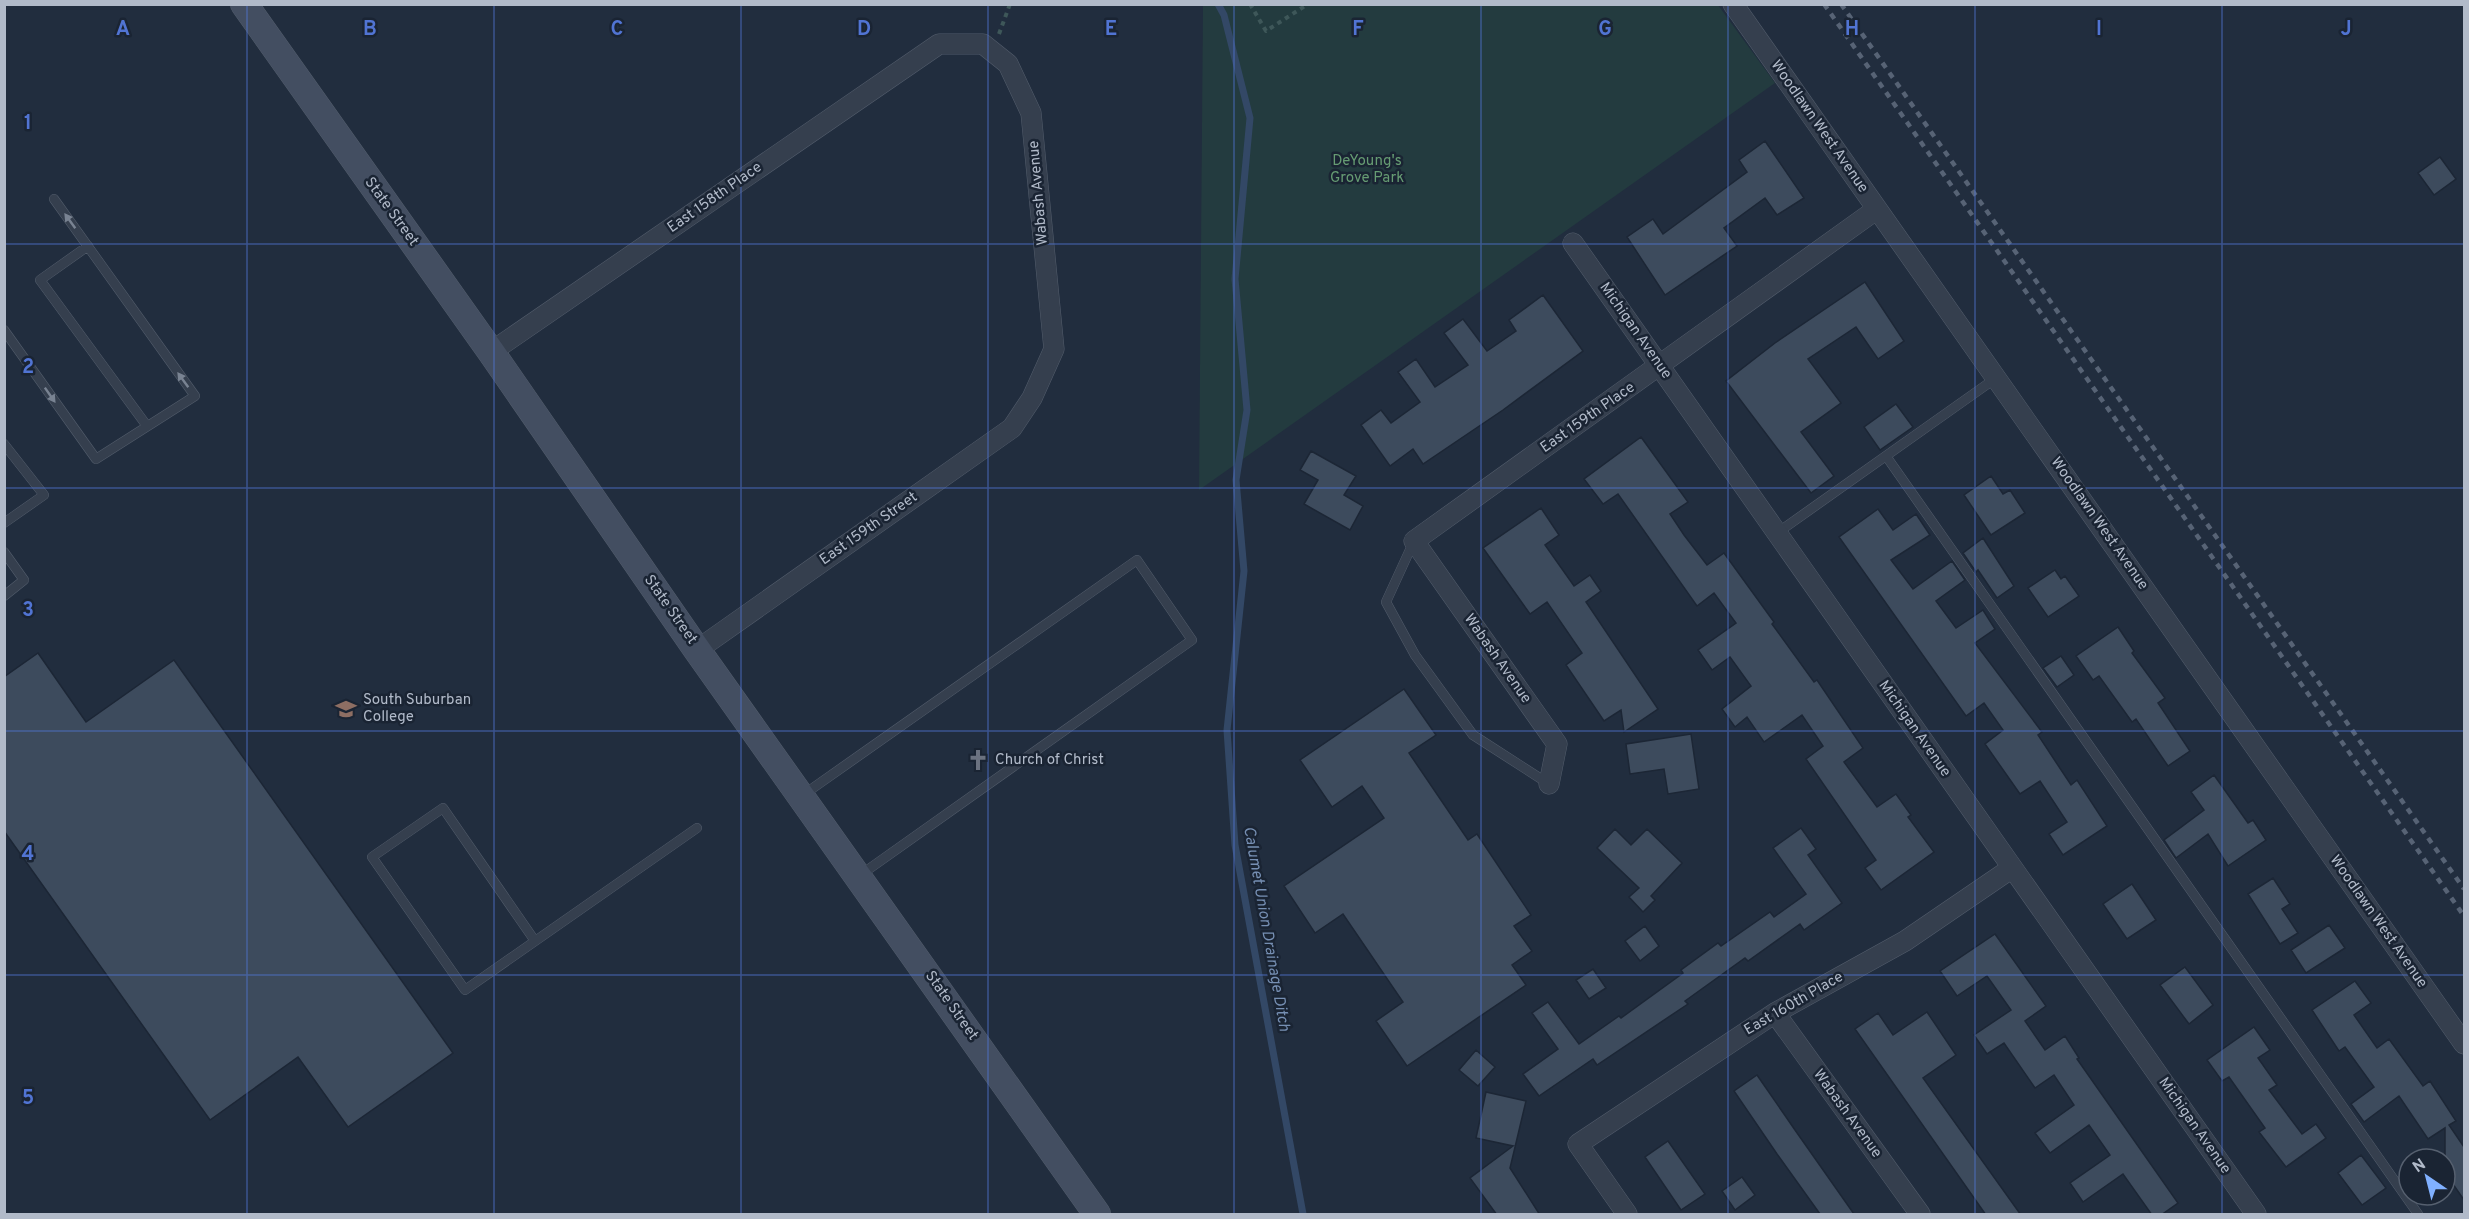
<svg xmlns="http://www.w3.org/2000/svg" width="2469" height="1219" viewBox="0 0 2469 1219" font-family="Overpass,sans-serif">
<rect width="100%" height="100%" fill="#212d3e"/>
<path fill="#233b3f" d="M1203 5H1718L1775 83 1199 490Z"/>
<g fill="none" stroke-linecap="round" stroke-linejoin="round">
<path stroke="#334866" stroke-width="7" d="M1218 4 1224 15 1250 118 1235 279 1247 410 1236 480 1244 571 1227 730 1235 845 1303 1214"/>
</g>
<path fill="#3d4b5d" stroke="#1c2635" stroke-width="1.5" d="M1765 141 1804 198 1777 215 1765 198 1724 228 1737 246 1665 295 1627 237 1653 219 1663 234 1747 172 1739 160Z
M2440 157 2456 179 2434 195 2418 173Z
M1865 282 1904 341 1878 359 1856 327 1808 359 1841 403 1801 432 1834 476 1811 493 1726 381 1775 343Z
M1543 295 1583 351 1503 410 1423 464 1413 449 1390 466 1361 425 1381 410 1391 423 1420 402 1398 372 1416 359 1435 387 1468 365 1444 333 1463 319 1487 351 1516 331 1509 320Z
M1896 404 1913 427 1880 450 1864 427Z
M1641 437 1688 502 1670 514 1684 535 1707 565 1724 553 1774 622 1772 624 1814 682 1817 680 1863 748 1844 762 1877 807 1896 794 1911 815 1908 817 1934 852 1881 890 1865 868 1876 860 1806 759 1823 746 1802 715 1764 742 1747 717 1735 727 1722 709 1751 686 1730 657 1712 670 1698 650 1736 623 1714 593 1697 606 1618 494 1603 504 1584 479Z
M1311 451 1356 476 1344 495 1363 506 1350 530 1304 504 1318 480 1300 470Z
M1991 476 2003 494 2010 490 2025 513 1991 535 1964 495Z
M1541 508 1559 535 1545 545 1574 586 1590 575 1601 591 1586 602 1658 709 1624 732 1621 710 1604 721 1566 665 1582 653 1547 602 1530 614 1483 548Z
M1878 509 1893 530 1916 514 1930 535 1891 560 1913 589 1952 561 1965 580 1936 601 1956 628 1983 610 1995 629 1975 643 2042 732 2038 735 2071 785 2077 780 2107 826 2063 855 2049 834 2067 822 2040 781 2020 794 1985 744 2003 730 1984 703 1966 716 1839 537Z
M1983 538 2014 586 1997 598 1978 570 1976 572 1963 553Z
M2055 570 2061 579 2065 576 2079 596 2048 617 2028 588Z
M2118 627 2134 651 2132 653 2165 698 2158 703 2190 751 2168 766 2136 719 2132 722 2099 676 2093 680 2076 656Z
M38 653 86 722 174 660 453 1053 348 1127 298 1057 210 1120 4 831V677Z
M2061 656 2074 675 2057 687 2043 668Z
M1404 689 1436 735 1409 753 1468 840 1477 834 1531 915 1514 926 1532 951 1512 965 1526 985 1407 1066 1376 1021 1403 1002 1343 914 1315 933 1284 886 1384 818 1362 786 1332 807 1300 760Z
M1691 734 1699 789 1668 794 1664 769 1630 774 1626 744Z
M2214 775 2248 823 2253 820 2266 840 2228 866 2208 834 2176 858 2164 840 2204 810 2191 792Z
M1801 828 1816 849 1808 855 1842 903 1804 930 1800 924 1748 961 1745 958 1685 1001 1688 1004 1597 1065 1593 1059 1539 1096 1523 1074 1558 1049 1532 1013 1548 1002 1579 1044 1619 1016 1621 1018 1683 973 1681 970 1718 943 1721 946 1770 912 1774 917 1806 894 1773 848Z
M1615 829 1631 845 1647 829 1682 863 1651 896 1655 900 1643 912 1629 897 1639 888 1597 848Z
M2273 878 2290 904 2282 909 2298 933 2280 944 2248 894Z
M2132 884 2156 920 2127 939 2103 904Z
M2329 925 2345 948 2306 973 2291 950Z
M1645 926 1659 946 1640 961 1625 941Z
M1995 934 2046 1006 2025 1021 2045 1050 2065 1036 2079 1058 2077 1059 2178 1203 2161 1215H2152L2123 1174 2083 1202 2070 1183 2110 1155 2089 1125 2050 1153 2035 1133 2074 1105 2054 1075 2035 1088 2004 1043 1987 1054 1974 1035 2011 1010 1987 976 1957 996 1940 971Z
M2185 967 2213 1005 2189 1024 2160 985Z
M1593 969 1606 988 1589 999 1576 980Z
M2355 981 2371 1003 2354 1015 2377 1048 2389 1039 2423 1086 2430 1081 2456 1121 2449 1125 2464 1147V1200L2453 1184 2445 1190V1128L2428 1139 2399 1096 2364 1122 2351 1104 2374 1087 2345 1047 2339 1051 2312 1010Z
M1927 1012 1956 1055 1923 1078 2021 1215H1986L1855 1029 1878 1013 1893 1035Z
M2254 1027 2270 1050 2258 1058 2277 1085 2269 1090 2302 1134 2316 1124 2326 1138 2286 1167 2259 1132 2265 1128 2229 1077 2222 1081 2207 1060Z
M1476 1050 1495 1067 1478 1086 1459 1070Z
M1757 1075 1795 1130 1854 1214H1820L1777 1154 1734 1091Z
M1486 1092 1526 1101 1510 1168 1540 1215H1497L1470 1178 1513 1146 1476 1138Z
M1668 1141 1705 1194 1681 1210 1645 1157Z
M2361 1155 2386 1188 2362 1205 2338 1173Z
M1742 1177 1755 1195 1735 1210 1722 1191Z"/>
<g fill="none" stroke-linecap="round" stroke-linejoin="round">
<defs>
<path id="lane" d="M88 246 40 280 147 426
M4 330 96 459 195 396 54 199
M4 444 44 495 4 523
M1886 456 2418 1214
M1777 533 1996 378
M1414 541 1386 602 1415 655 1473 735 1549 784
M4 552 24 580 4 596
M803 795 1137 560 1192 640 859 876
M535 941 443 808 372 857 465 990 697 828"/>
<path id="street" d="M1733 4 2464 1044
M1573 243 2256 1214
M491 352 939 44H983L1008 64 1031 113 1054 349 1032 398 1012 428 697 650
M1549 784 1557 744 1414 541 1877 209
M1775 1013 1920 1214
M1627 1214 1578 1144 1775 1013 1905 941 2012 868"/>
<path id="secondary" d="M244 4 491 352 697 650 1097 1214"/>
</defs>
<use href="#lane" stroke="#535d6c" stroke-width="10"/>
<use href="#street" stroke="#535d6c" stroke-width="21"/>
<use href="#secondary" stroke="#535d6c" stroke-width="28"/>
<path stroke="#3e5759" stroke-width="4" stroke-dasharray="4.5 4.5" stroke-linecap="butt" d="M1250 4 1266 31 1308 4
M999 34 1010 4"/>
<use href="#lane" stroke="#353f4e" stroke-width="9"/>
<use href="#street" stroke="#353f4e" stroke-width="20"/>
<use href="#secondary" stroke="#434e61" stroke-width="27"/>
<path stroke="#576375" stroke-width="4.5" stroke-dasharray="6 6" stroke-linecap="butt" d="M1824 4 2464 916
M1841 4 2464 889"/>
</g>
<defs><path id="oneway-solid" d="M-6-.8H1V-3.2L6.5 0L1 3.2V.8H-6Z" transform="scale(1.5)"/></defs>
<g fill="#798392">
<use href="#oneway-solid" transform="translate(70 221) rotate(-126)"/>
<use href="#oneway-solid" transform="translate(183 380) rotate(-126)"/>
<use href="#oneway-solid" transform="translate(50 395) rotate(55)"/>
</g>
<path fill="none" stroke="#5174d3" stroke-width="1.5" stroke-opacity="0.55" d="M247 4V1214M494 4V1214M741 4V1214M988 4V1214M1234 4V1214M1481 4V1214M1728 4V1214M1975 4V1214M2222 4V1214M4 244H2464M4 488H2464M4 731H2464M4 975H2464"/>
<defs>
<symbol id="university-bare" viewBox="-9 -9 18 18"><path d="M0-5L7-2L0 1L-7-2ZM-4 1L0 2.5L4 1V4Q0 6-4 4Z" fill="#8d6e63" stroke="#1a2433" stroke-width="2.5" paint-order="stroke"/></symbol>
<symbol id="church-bare" viewBox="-9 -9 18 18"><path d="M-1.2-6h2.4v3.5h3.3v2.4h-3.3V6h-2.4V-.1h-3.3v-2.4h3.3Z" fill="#6b7280" stroke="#1a2433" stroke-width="2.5" paint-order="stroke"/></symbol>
</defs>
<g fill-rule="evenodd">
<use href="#university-bare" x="331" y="694" width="30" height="30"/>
<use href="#church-bare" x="963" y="745" width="30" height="30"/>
</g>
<g text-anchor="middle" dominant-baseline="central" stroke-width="5" stroke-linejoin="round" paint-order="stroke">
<g font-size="15" fill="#b1bac9" stroke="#1a2433">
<text transform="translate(1819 127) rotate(55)">Woodlawn West Avenue</text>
<text transform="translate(1039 193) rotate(-95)">Wabash Avenue</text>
<text transform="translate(715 198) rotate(-35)">East 158th Place</text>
<text transform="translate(391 212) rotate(54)">State Street</text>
<text transform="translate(1635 331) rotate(55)">Michigan Avenue</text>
<text transform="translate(1588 418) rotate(-35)">East 159th Place</text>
<text transform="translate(2099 524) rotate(55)">Woodlawn West Avenue</text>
<text transform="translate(869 529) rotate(-35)">East 159th Street</text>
<text transform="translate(670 610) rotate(55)">State Street</text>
<text transform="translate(1497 659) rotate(55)">Wabash Avenue</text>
<text transform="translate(1914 729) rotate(55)">Michigan Avenue</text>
<text transform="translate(2378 922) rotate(55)">Woodlawn West Avenue</text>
<text transform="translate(1794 1004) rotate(-30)">East 160th Place</text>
<text transform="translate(951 1006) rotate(55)">State Street</text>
<text transform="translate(1847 1114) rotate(54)">Wabash Avenue</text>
<text transform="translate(2194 1126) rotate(55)">Michigan Avenue</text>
</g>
<g font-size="15" fill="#669c73" stroke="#1a2433">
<text x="1367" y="161">DeYoung's<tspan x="1367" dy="17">Grove Park</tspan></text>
</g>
<g font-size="15" fill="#b1bac9" stroke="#1a2433" text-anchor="start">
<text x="363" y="700">South Suburban<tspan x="363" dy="17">College</tspan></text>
<text x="995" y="760">Church of Christ</text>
</g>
<g font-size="16" font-style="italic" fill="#768fb3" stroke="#1a2433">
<text transform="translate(1266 929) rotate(80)">Calumet Union Drainage Ditch</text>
</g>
</g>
<g font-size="20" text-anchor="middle" font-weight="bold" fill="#5174d3" stroke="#1a2433" stroke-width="5" stroke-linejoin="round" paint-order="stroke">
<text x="123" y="35">A</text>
<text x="370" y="35">B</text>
<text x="617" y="35">C</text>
<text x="864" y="35">D</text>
<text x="1111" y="35">E</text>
<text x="1358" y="35">F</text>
<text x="1605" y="35">G</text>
<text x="1852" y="35">H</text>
<text x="2099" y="35">I</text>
<text x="2346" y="35">J</text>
<text x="28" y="129">1</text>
<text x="28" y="373">2</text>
<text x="28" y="616">3</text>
<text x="28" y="860">4</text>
<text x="28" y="1104">5</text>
</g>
<rect width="2469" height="1219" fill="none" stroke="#b1bac9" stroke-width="12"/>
<g transform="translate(2427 1177) rotate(325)"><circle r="28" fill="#1a2433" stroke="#56606f" stroke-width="1.5"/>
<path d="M0-4.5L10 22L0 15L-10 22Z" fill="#80b0ff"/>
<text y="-9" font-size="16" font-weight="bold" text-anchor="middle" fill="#b1bac9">N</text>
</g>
</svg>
